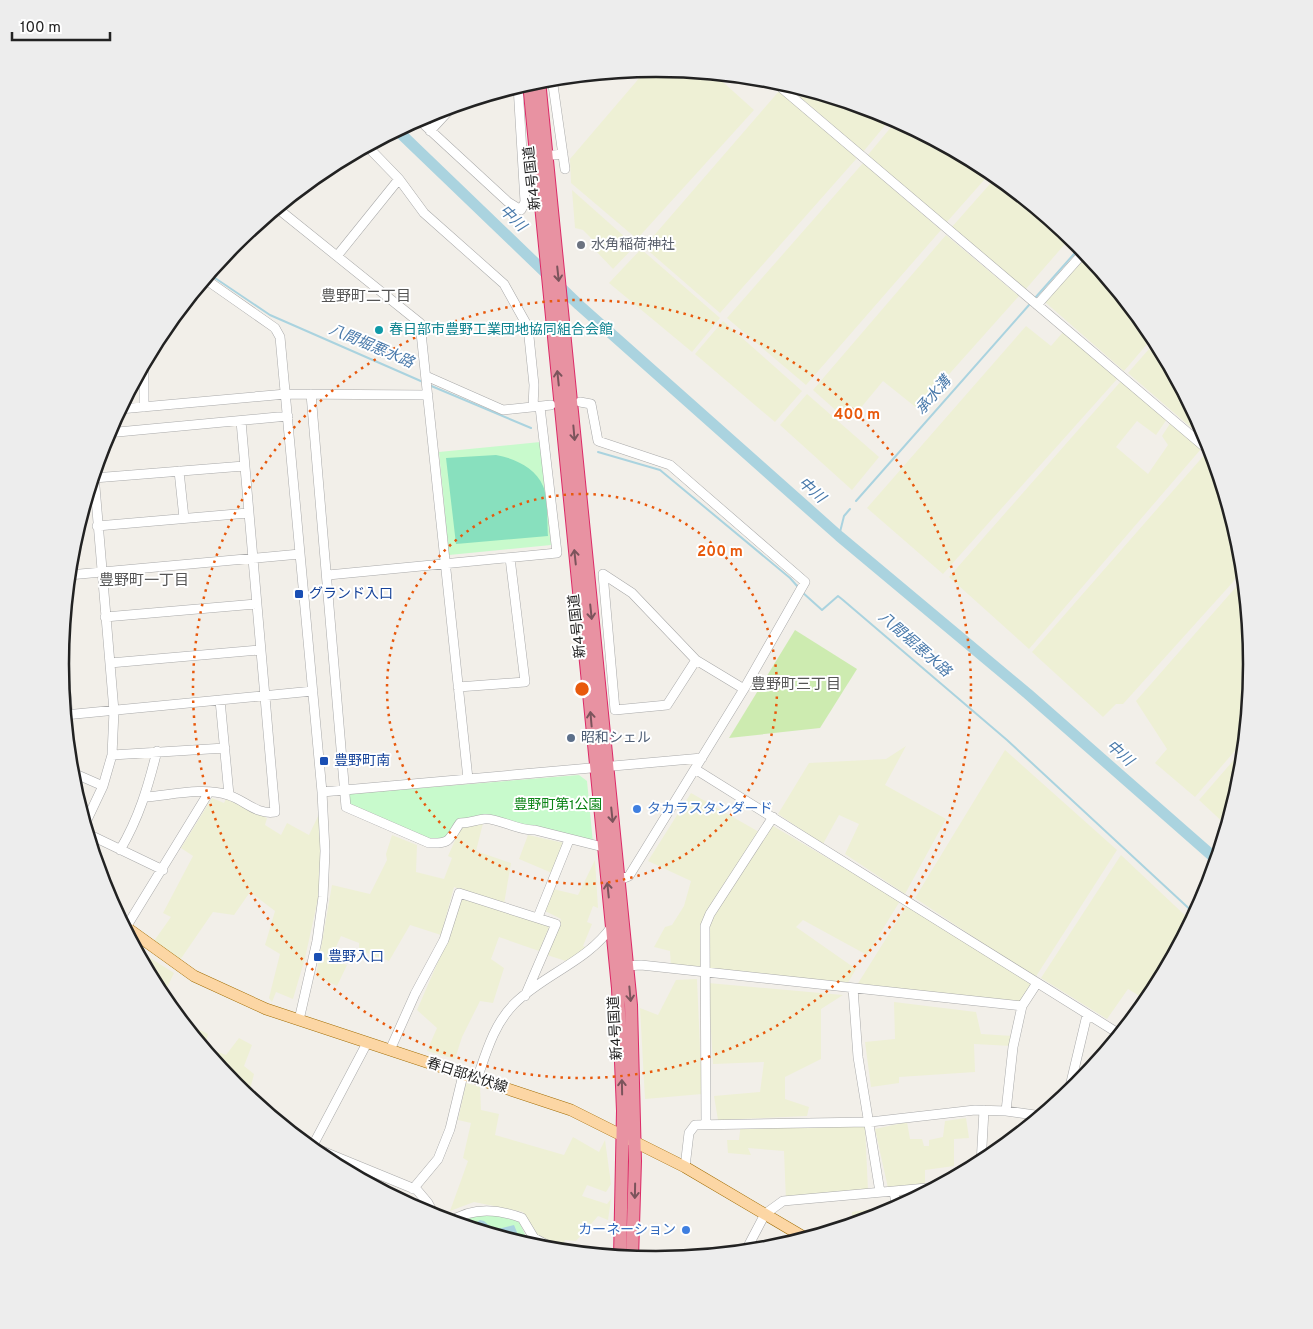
<svg xmlns="http://www.w3.org/2000/svg" width="1313" height="1329" viewBox="0 0 1313 1329" font-family="Overpass,'Noto Sans JP',sans-serif">
<rect width="100%" height="100%" fill="#f2efe9"/>
<path fill="#eef0d5" d="M657 68 714 74 754 110 637 239 571 183 570 159 647 69Z
M784 83 885 114 892 117 863 152Z
M780 90 857 158 720 313 644 247Z
M897 120 992 171 946 223 867 156Z
M863 163 941 230 806 385 727 318Z
M997 176 1071 237 1025 290 951 228Z
M572 190 635 246 613 269 596 251 593 245 595 242 583 230 575 228Z
M946 235 1019 296 918 409 883 381 849 422 813 390Z
M641 249 720 318 692 352 609 283Z
M1088 255 1154 336 1124 371 1045 302Z
M723 321 802 391 775 422 695 354Z
M1026 326 1051 346 1064 331 1118 378 943 574 867 508Z
M1156 341 1208 436 1209 443 1128 373Z
M1122 380 1167 419 1156 435 1137 421 1116 447 1148 474 1168 445 1162 436 1171 422 1201 449 1029 649 949 577Z
M807 394 879 457 852 490 780 425Z
M1206 453 1215 461 1242 548 1243 565 1233 582 1123 704H1116L1103 717 1032 652Z
M1243 579 1253 665 1246 738 1195 797 1155 763 1167 749 1136 701Z
M906 746 885 785 946 819 905 894 845 854 859 824 839 815 823 844 778 814 809 763 886 759Z
M1245 747 1241 781 1228 827 1199 800Z
M1005 750 1117 850 1035 978 915 898Z
M691 793 759 832 768 823 900 901 867 955 803 920 796 927 856 969 846 986 671 967 670 951 654 947 665 927 672 925 684 906 691 881 648 861Z
M212 798 224 803 226 799 267 818 265 825 281 835 287 823 309 835 320 812V890L305 958 293 999 276 992 272 1002 269 998 280 954 265 945 275 911 250 892 234 915 213 912 180 960 154 941 171 917 163 913 193 856 181 848Z
M483 823 476 851 511 863 504 904 454 887 441 935 410 925 389 961 359 950V943L341 936 331 958 347 965 337 986 316 976 332 885 370 894 387 860 386 854 392 835 417 845 416 872 444 879 452 858 448 856 461 827Z
M528 835 564 843 552 873 519 859Z
M1121 855 1192 922 1148 1001 1128 989 1107 1019 1041 978Z
M595 860 598 908 593 906 587 922 592 924 583 946 588 948 566 961 547 955 561 919 545 911 553 889 578 895Z
M462 896 548 924 549 927 539 951 499 937 491 959 504 968 493 1003 480 1001 462 1037 455 1059 427 1051 437 1028 417 1010 447 941Z
M907 905 1032 984 1020 1002 857 985Z
M147 956 174 973 162 998 142 961Z
M697 979 702 1094 645 1099 640 1008 658 1015 676 980Z
M708 983 843 995 821 1009V1059L785 1077V1099L809 1107 807 1116 718 1120 714 1096 760 1092 764 1062 713 1064Z
M894 1002 976 1012 981 1034 1013 1036 1012 1046 974 1044 975 1072 899 1077V1083L871 1087 865 1042 895 1039Z
M187 1024 208 1034 204 1049 186 1026Z
M239 1038 252 1045 244 1066 254 1074 248 1097 235 1086 220 1066 210 1056 212 1050 226 1055Z
M466 1083 480 1087 481 1110 499 1114 495 1135 564 1155 573 1137 599 1152 605 1140 611 1184 606 1192 587 1185 582 1196 607 1204 611 1199 608 1220 598 1216 576 1241 565 1240 562 1248 535 1236 523 1212 474 1202 450 1211 468 1161 463 1158 471 1123 458 1120Z
M966 1118 969 1138 954 1139V1166L925 1170V1183L888 1188 875 1129 907 1122 910 1139H922L924 1146H929V1140L943 1137 945 1121Z
M741 1123 865 1125 868 1191 786 1201 784 1151 748 1148 751 1155 728 1153 727 1140H739Z
M900 1205 885 1216 851 1226 852 1212Z"/>
<path fill="#cdebb0" d="M795 630 857 669 820 728 729 738Z"/>
<path fill="#c8facc" d="M540 442 551 545 449 555 439 452Z
M579 775 587 781 593 843 484 815 459 820 446 839C417 844 377 818 351 807L347 794Z
M480 1215 502 1216 519 1221 527 1239 549 1250 458 1225 471 1217Z"/>
<path fill="#88e0be" d="M496 455C514 458 536 468 543 486 548 498 547 523 548 536L456 544 446 458Z"/>
<path fill="#aad3df" d="M480 1220 484 1221 494 1230 514 1225 521 1242 528 1246 469 1228Z"/>
<g fill="none" stroke-linecap="round" stroke-linejoin="round">
<path stroke="#aad3df" stroke-width="2" d="M209 274 270 315 423 382
M1035 298 1081 246
M429 385 531 428
M598 452 660 470 790 578 798 587
M856 501 1029 305
M839 536 844 516 850 509
M802 592 822 610 838 596 843 600 1007 740 1196 915"/>
<path stroke="#aad3df" stroke-width="11" d="M397 130 579 305 839 536 1028 694 1217 860"/>
<defs>
<path id="minor" d="M552 78 565 169
M771 79 1213 454
M418 119 508 202 521 210 525 202 518 86
M430 131 454 105
M367 146 399 179 424 213 504 284 528 327 534 385 533 407
M553 155 563 154
M277 208 420 323 468 779
M337 256 399 179
M205 279 275 328 280 337 322 792 325 851 323 897 317 941 299 1020
M1037 305 1085 251
M426 376 503 410 551 405
M311 394 346 807 429 843C451 844 448 840 460 823 471 823 475 820 484 819 496 817 518 831 535 830L603 847
M580 402 591 404 598 441 670 465 805 582 744 689 629 876 619 880
M144 407V365
M120 409 286 394 428 395
M107 433 288 416
M179 471 184 518
M94 478 244 466
M97 526 248 513
M603 574 632 593 696 660 667 705 615 710Z
M69 575 300 554
M328 575 557 553 540 407
M105 617 256 604
M62 646 68 715V741
M696 660 744 689
M110 663 260 650
M458 687 525 682 510 558
M220 700 229 795
M65 715 313 691
M112 755 225 748
M695 769 1121 1035
M71 772 103 786
M322 792 702 758
M146 797C171 795 204 787 228 795 245 800 256 815 275 812L241 421
M85 824 103 786 112 755 114 711 94 475
M88 834 163 870
M120 850C139 818 148 787 157 751
M538 917 569 840
M125 929 209 792
M627 966 641 965 1022 1006
M853 988 858 1057 880 1192
M390 1050 415 994 444 940 459 893 556 924 525 996
M477 1079C486 1053 494 1024 514 1004 544 974 587 962 612 926
M1068 1095 1087 1015
M1006 1111 1013 1047 1022 1006 1037 983
M706 1124 705 926 710 914 773 817
M312 1147 417 1190 428 1203 436 1218
M311 1149 367 1043
M981 1164 984 1110
M685 1167 689 1133 695 1125 870 1122 975 1110 1006 1111 1042 1116
M413 1189 438 1159 450 1129 463 1075
M894 1192 897 1209
M450 1222C472 1207 498 1209 522 1218L534 1238 558 1251
M745 1252 765 1214 783 1201 938 1187"/>
<path id="major" d="M123 925 194 976 266 1009 571 1110 685 1167 807 1239"/>
<path id="highway" d="M539 80 631 1005 635 1161 632 1259
M529 83 618 988 623 1111 620 1257"/>
</defs>
<use href="#minor" stroke="#a9a9a9" stroke-width="10"/>
<use href="#major" stroke="#a06b00" stroke-width="12"/>
<use href="#highway" stroke="#dc2a67" stroke-width="14"/>
<use href="#minor" stroke="#fff" stroke-width="9"/>
<use href="#major" stroke="#fcd6a4" stroke-width="11"/>
<use href="#highway" stroke="#e892a2" stroke-width="12"/>
</g>
<defs><path id="oneway-shaft" d="M-6 0H5M1.5-3L5.5 0L1.5 3" fill="none" stroke-width="1.6" stroke-linecap="round" stroke-linejoin="round" transform="scale(1.25)"/></defs>
<g stroke="#7b545c">
<use href="#oneway-shaft" transform="translate(558 274) rotate(84)"/>
<use href="#oneway-shaft" transform="translate(558 378) rotate(-96)"/>
<use href="#oneway-shaft" transform="translate(574 433) rotate(85)"/>
<use href="#oneway-shaft" transform="translate(575 557) rotate(-96)"/>
<use href="#oneway-shaft" transform="translate(591 612) rotate(84)"/>
<use href="#oneway-shaft" transform="translate(591 719) rotate(-95)"/>
<use href="#oneway-shaft" transform="translate(612 815) rotate(84)"/>
<use href="#oneway-shaft" transform="translate(608 890) rotate(-96)"/>
<use href="#oneway-shaft" transform="translate(630 994) rotate(85)"/>
<use href="#oneway-shaft" transform="translate(622 1087) rotate(-91)"/>
<use href="#oneway-shaft" transform="translate(635 1191) rotate(91)"/>
</g>
<g fill="none" stroke="#e8590c" stroke-width="2.5" stroke-dasharray="2.5 5">
<circle cx="582" cy="689" r="195"/>
<circle cx="582" cy="689" r="389"/>
</g>
<circle fill="#6b7280" stroke="#fff" stroke-width="2" cx="581" cy="245" r="5"/>
<circle fill="#0f9aa8" stroke="#fff" stroke-width="2" cx="379" cy="330" r="5"/>
<g fill="#1a4fb4" stroke="#fff" stroke-width="2">
<rect x="294" y="589" width="10" height="10" rx="2.5"/>
<rect x="319" y="756" width="10" height="10" rx="2.5"/>
<rect x="313" y="952" width="10" height="10" rx="2.5"/>
</g>
<circle fill="#5c6f8a" stroke="#fff" stroke-width="2" cx="571" cy="738" r="5"/>
<g fill="#3f7fe0" stroke="#fff" stroke-width="2">
<circle cx="637" cy="809" r="5"/>
<circle cx="686" cy="1230" r="5"/>
</g>
<g text-anchor="middle" dominant-baseline="central" stroke-width="4" stroke-linejoin="round" paint-order="stroke">
<g font-size="14" fill="#222" stroke="#fff">
<text transform="translate(533 178) rotate(-96)">新4号国道</text>
<text transform="translate(578 626) rotate(-96)">新4号国道</text>
<text transform="translate(616 1028) rotate(-93)">新4号国道</text>
<text transform="translate(467 1076) rotate(18)">春日部松伏線</text>
</g>
<g font-size="14" fill="#5b616d" stroke="#fff" text-anchor="start">
<text x="591" y="245">水角稲荷神社</text>
</g>
<g font-size="14" fill="#0d838f" stroke="#fff" text-anchor="start">
<text x="389" y="330">春日部市豊野工業団地協同組合会館</text>
</g>
<g font-size="14" fill="#164399" stroke="#fff" text-anchor="start">
<text x="309" y="594">グランド入口</text>
<text x="334" y="761">豊野町南</text>
<text x="328" y="957">豊野入口</text>
</g>
<g font-size="14" fill="#4e5e75" stroke="#fff" text-anchor="start">
<text x="581" y="738">昭和シェル</text>
</g>
<g font-size="14" fill="#0c8416" stroke="#fff">
<text x="558" y="805">豊野町第1公園</text>
</g>
<g font-size="14" fill="#366cbe" stroke="#fff" text-anchor="start">
<text x="647" y="809">タカラスタンダード</text>
<text x="676" y="1230" text-anchor="end">カーネーション</text>
</g>
<g font-size="15" font-style="italic" fill="#4a7aab" stroke="#fff">
<text transform="translate(512 219) rotate(44)">中川</text>
<text transform="translate(371 347) rotate(23)">八間堀悪水路</text>
<text transform="translate(934 396) rotate(-49)">承水溝</text>
<text transform="translate(811 491) rotate(42)">中川</text>
<text transform="translate(914 645) rotate(41)">八間堀悪水路</text>
<text transform="translate(1119 754) rotate(41)">中川</text>
</g>
<g font-size="15" fill="#555" stroke="#fff">
<text x="366" y="297">豊野町二丁目</text>
<text x="144" y="581">豊野町一丁目</text>
<text x="796" y="685">豊野町三丁目</text>
</g>
</g>
<path d="M0 0H1313V1329H0ZM69 664a587 587 0 1 1 1174 0a587 587 0 1 1-1174 0Z" fill="#ededed" fill-rule="evenodd"/>
<path fill="none" stroke="#222" stroke-width="2.5" d="M69 664a587 587 0 1 1 1174 0a587 587 0 1 1-1174 0Z"/>
<circle cx="582" cy="689" r="8" fill="#e8590c" stroke="#fff" stroke-width="2.5"/>
<g font-size="15" text-anchor="middle" font-weight="bold" fill="#e8590c" stroke="#fff" stroke-width="4" stroke-linejoin="round" paint-order="stroke">
<text x="857" y="419">400 m</text>
<text x="720" y="556">200 m</text>
</g>
<path d="M12 32v8h98v-8" fill="none" stroke="#222222" stroke-width="2.5"/>
<text x="20" y="32" font-size="15" fill="#222222" stroke="#ffffff" stroke-width="4" paint-order="stroke">100 m</text>
</svg>
